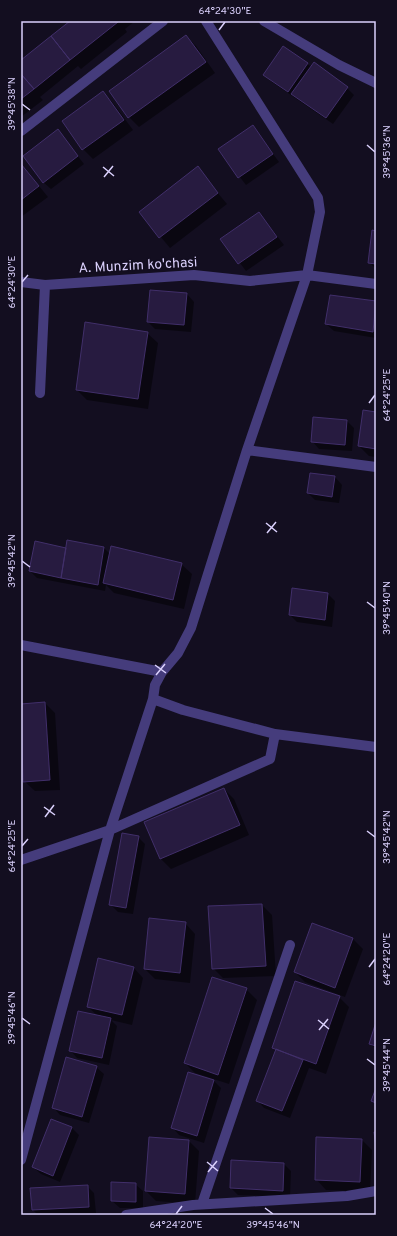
<svg xmlns="http://www.w3.org/2000/svg" width="397" height="1236" viewBox="0 0 397 1236" font-family="Overpass,sans-serif">
<rect width="100%" height="100%" fill="#130e20"/>
<path fill="#0007" d="M72 21H135L125 29 127 32 81 69 78 66 40 97 43 100 21 117V62Z
M186 36 196 46 215 73 139 127 129 117Z
M307 64 347 88 354 95 333 124 272 82 265 75Z
M103 92 113 103 133 130 93 159 83 149Z
M253 127 279 162 246 185 219 150Z
M58 131 84 164 51 189 43 182Z
M21 164 48 197 21 217Z
M197 168 227 204 170 248 140 212Z
M259 213 284 245 246 271 222 239Z
M376 232V269L369 262Z
M187 294 194 302 191 332 155 329 148 322Z
M330 296 376 302V338L334 331 326 324Z
M147 333 158 343 148 409 87 400 77 390Z
M376 413V457L369 456 359 446Z
M347 421 354 428 352 451 319 449 312 441Z
M335 477 342 485 339 503 315 500 308 493Z
M68 542 104 548 110 554 181 564 192 574 184 609 114 593 106 585 105 591 37 578 30 571 67 549Z
M293 589 328 594 335 601 332 627 297 622 290 615Z
M45 703 55 713 60 790 35 791 24 781 21 705Z
M224 789 234 799 249 835 171 869 161 859 146 823Z
M138 837 145 844 133 914 118 912 111 905Z
M262 905 272 915 276 976 223 978 213 968Z
M185 923 195 934 190 983 155 979 145 969Z
M313 924 353 939 363 949 345 997 305 982 295 972Z
M133 967 143 978 132 1025 111 1020 117 1026 109 1065 77 1058 70 1050 98 1016 88 1007Z
M246 989 257 1000 229 1084 195 1073 185 1063Z
M339 997 349 1007 326 1074 309 1068 290 1118 264 1108 257 1100 276 1052 273 1048Z
M376 1025V1049L370 1044Z
M96 1067 104 1074 89 1123 60 1115 53 1107Z
M214 1081 221 1088 204 1143 179 1135 172 1127Z
M72 1128 79 1135 60 1182 41 1174 33 1167Z
M362 1140 372 1150 370 1192 326 1190 316 1179Z
M189 1141 199 1151 195 1204 156 1201 146 1191Z
M284 1164 291 1171 290 1197 238 1195 231 1188Z
M135 1184 143 1191V1208H120L112 1201Z
M87 1186 94 1193 96 1213 38 1215 33 1210Z"/>
<path fill="#271b40" stroke="#412f6a" d="M70 21H117L118 22 70 60 51 36Z
M186 35 206 62 128 118 109 91Z
M51 36 70 60 34 89 21 74V60Z
M283 46 308 63 288 92 263 75Z
M314 62 348 87 326 118 291 94Z
M21 74 34 89 21 99Z
M103 91 124 120 82 150 62 121Z
M253 125 273 154 238 178 218 149Z
M58 129 78 156 43 183 23 156Z
M21 164 39 186 21 200Z
M198 166 218 193 159 238 139 212Z
M259 212 277 237 238 264 220 239Z
M372 230 376 231V264L368 263Z
M150 290 187 293 184 325 147 322Z
M330 295 376 301 373 332 325 324Z
M85 322 148 332 138 399 76 390Z
M363 410 376 412V449L358 446Z
M313 417 347 420 345 445 311 442Z
M310 473 335 476 332 497 307 493Z
M67 540 104 547 98 585 61 578Z
M35 541 66 548 61 578 29 571Z
M111 546 182 563 173 600 103 583Z
M292 588 328 593 325 620 289 615Z
M45 702 50 780 23 782 21 704Z
M224 788 240 825 160 859 144 822Z
M122 833 139 836 126 908 109 905Z
M262 904 266 966 212 969 208 906Z
M149 918 186 922 180 973 144 969Z
M312 923 353 938 335 988 294 972Z
M98 958 134 967 122 1015 87 1007Z
M212 977 247 988 218 1075 184 1063Z
M295 981 340 996 316 1064 272 1048Z
M78 1011 111 1018 102 1058 69 1051Z
M376 1022V1046L369 1044Z
M276 1049 303 1060 282 1111 256 1101Z
M66 1057 97 1066 82 1117 52 1108Z
M188 1072 214 1080 197 1136 171 1128Z
M376 1088V1103L371 1101Z
M51 1119 72 1127 53 1176 32 1167Z
M374 1132H376V1147Z
M149 1137 189 1140 185 1194 145 1191Z
M316 1137 362 1139 360 1182 315 1180Z
M231 1160 284 1163 283 1191 230 1188Z
M111 1182 136 1183V1202L111 1201Z
M88 1185 89 1207 32 1210 30 1188Z"/>
<g fill="none" stroke-linecap="round" stroke-linejoin="round">
<path stroke="#453c7c" stroke-width="10" d="M264 21 339 65 376 83
M21 131 163 21
M21 282 45 285 194 275 250 281 307 275 376 284
M40 393 45 285
M247 450 376 467
M21 645 162 672 178 653 191 628 247 450 307 275 320 212 318 198 206 21
M162 672 155 685 153 699 183 710 275 734
M21 860 110 830 270 759 275 734 376 747
M21 1160 110 830 153 699
M202 1204 290 945
M126 1215 193 1205 347 1196 376 1191"/>
</g>
<path fill="none" stroke="#dad0fc" stroke-width="1.5" d="M219 30 225 22M22 104 30 110M367 145 375 152M103 167 114 176M104 177 113 166M22 282 28 275M369 403 375 395M266 523 277 532M267 533 276 522M22 561 30 567M367 602 375 608M155 665 166 673M156 675 165 664M44 807 55 815M45 817 54 805M367 831 375 837M22 846 28 839M369 967 375 959M22 1018 30 1024M318 1020 329 1029M319 1030 328 1019M367 1059 375 1065M207 1162 218 1171M208 1172 217 1161M265 1208 273 1214M176 1214 182 1206"/>
<g text-anchor="middle" dominant-baseline="central" stroke-width="3" stroke-linejoin="round" paint-order="stroke">
<g font-size="14" fill="#dad0fc" stroke="#130e20">
<text transform="translate(138 266) rotate(-3)">A. Munzim ko'chasi</text>
</g>
</g>
<rect width="397" height="1236" fill="none" stroke="#130e20" stroke-width="44"/>
<rect x="22" y="22" width="353" height="1192" fill="none" stroke="#dad0fc" stroke-width="1.5"/>
<g font-size="10" text-anchor="middle" fill="#dad0fc">
<text x="225" y="14">64°24'30"E</text>
<text transform="translate(11 104) rotate(-90)" y="4">39°45'38"N</text>
<text transform="translate(386 152) rotate(-90)" y="4">39°45'36"N</text>
<text transform="translate(11 282) rotate(-90)" y="4">64°24'30"E</text>
<text transform="translate(386 395) rotate(-90)" y="4">64°24'25"E</text>
<text transform="translate(11 561) rotate(-90)" y="4">39°45'42"N</text>
<text transform="translate(386 608) rotate(-90)" y="4">39°45'40"N</text>
<text transform="translate(386 837) rotate(-90)" y="4">39°45'42"N</text>
<text transform="translate(11 846) rotate(-90)" y="4">64°24'25"E</text>
<text transform="translate(386 959) rotate(-90)" y="4">64°24'20"E</text>
<text transform="translate(11 1018) rotate(-90)" y="4">39°45'46"N</text>
<text transform="translate(386 1065) rotate(-90)" y="4">39°45'44"N</text>
<text x="176" y="1228">64°24'20"E</text>
<text x="273" y="1228">39°45'46"N</text>
</g>
</svg>
